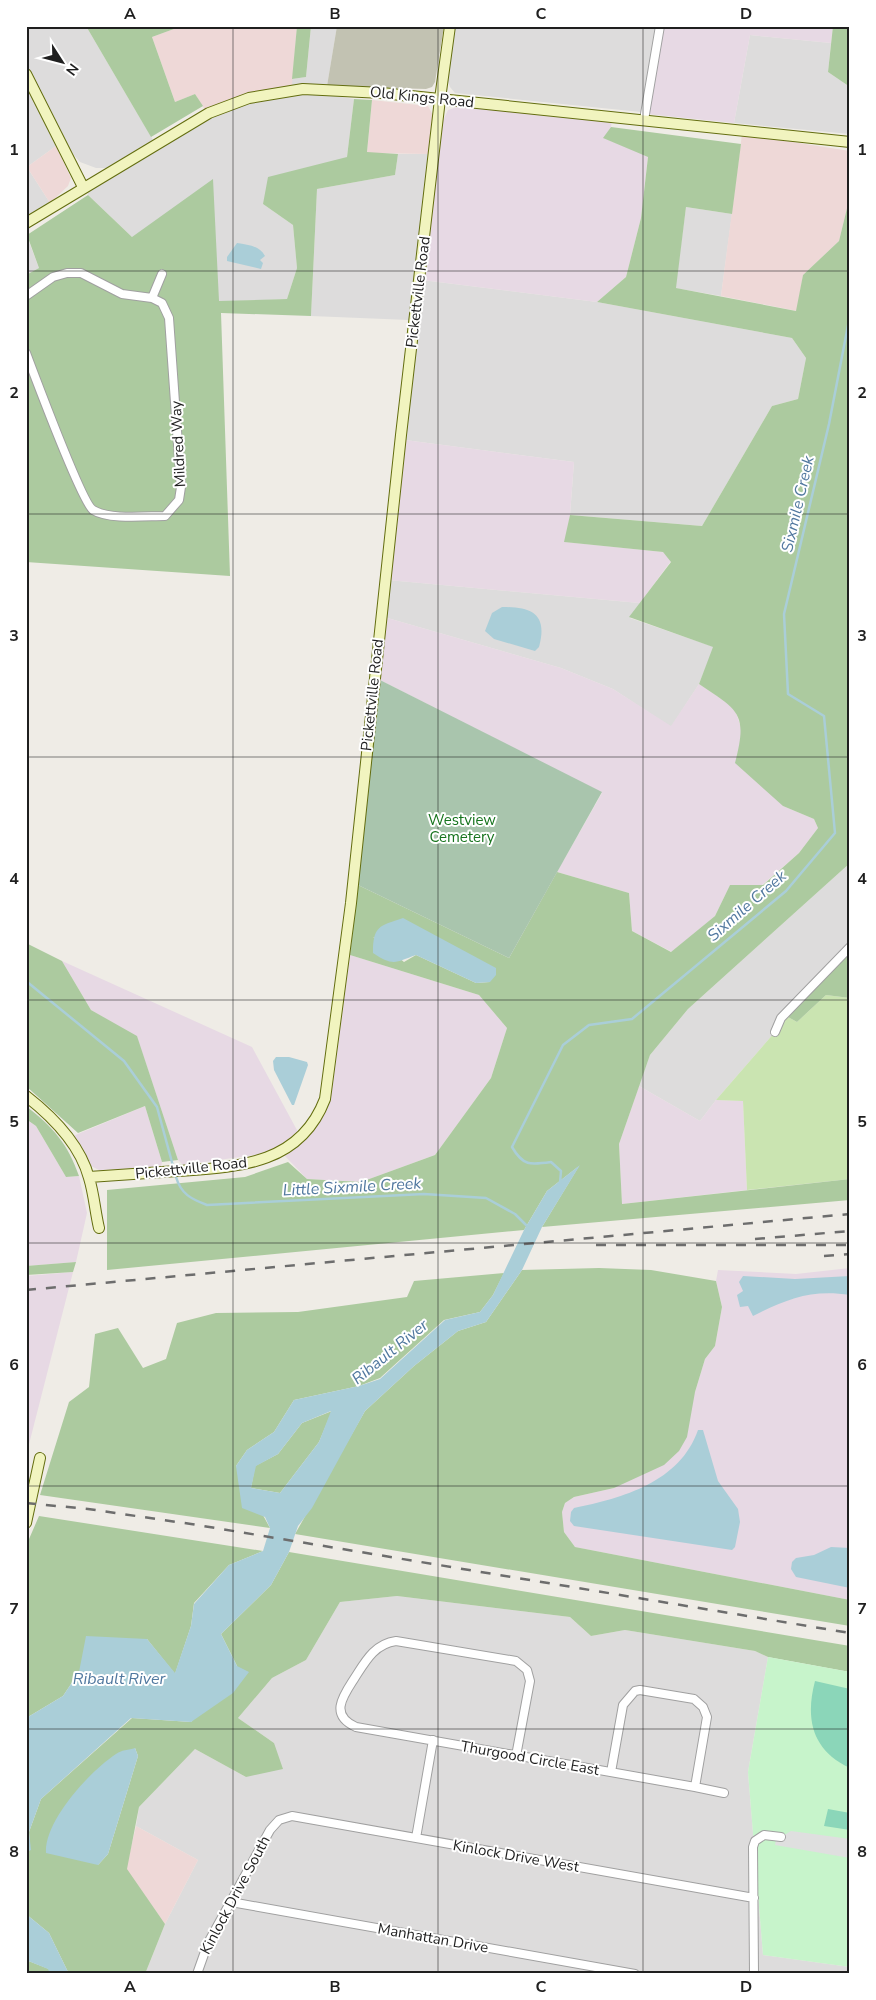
<svg xmlns="http://www.w3.org/2000/svg" width="876" height="2000" viewBox="0 0 876 2000" font-family="'Nunito Sans',sans-serif">
<rect width="100%" height="100%" fill="#efece6"/>
<path fill="#dddcdc" d="M26 26H63L64 28 86 26 153 140 106 168H96L80 162 73 154 26 65Z
M311 26H337L327 86 292 85V79L306 77Z
M455 26H657L641 112 455 93 450 87 447 79Z
M750 35 831 43 828 72 850 87V134L734 123Z
M26 87 56 146 27 167 50 203 26 217Z
M308 92 354 99 347 157 263 204 293 225 297 268 287 299 219 302 132 237 88 195 87 190 210 117 248 102Z
M398 154H429L409 320 311 316 317 189 395 175Z
M686 207 732 214 721 296 675 288Z
M26 234 39 268 26 275Z
M422 280 597 302 792 338 806 358 798 399 772 406 702 526 570 515 574 462 405 440Z
M388 580 640 603 630 618 714 647 699 684 671 727 613 689 561 668 384 617Z
M850 863V953L788 1017 716 1100 700 1121 639 1086 650 1055 688 1009Z
M397 1596 570 1617 591 1636 625 1630 755 1651 768 1657 748 1772 763 1955 850 1967V1974H145L165 1924 198 1860 136 1826 139 1807 195 1749 246 1777 274 1743 238 1718 272 1678 306 1660 340 1602Z"/>
<path fill="#eed8d7" d="M182 26H297L292 85 232 98 205 110 195 94 175 102 152 37Z
M372 100 428 106 434 117 429 154 367 153Z
M742 134 850 151V196L839 241 803 275 797 311 721 296Z
M56 146 71 178 68 186 50 203 27 167Z
M136 1826 198 1860 165 1924 126 1869Z"/>
<path fill="#e7d9e4" d="M663 26H833L831 43 750 35 734 123 647 114Z
M461 106 612 120 611 127 604 138 648 156 641 218 626 277 597 302 422 280 442 123 448 110Z
M405 440 574 462 570 515 565 542 663 552 671 561 640 603 388 580Z
M384 617 561 668 613 689 671 726 699 684 734 707 743 733 783 806 814 819 818 828 799 853 762 885H730L715 916 672 952 632 931 629 893 557 872 602 793 378 679Z
M350 955 479 995 507 1028 491 1078 435 1155 361 1182 307 1179 284 1155 301 1143 316 1126 326 1109 332 1091Z
M62 961 252 1047 298 1132 285 1143 261 1154 183 1165 178 1160 137 1037 91 1010Z
M639 1086 700 1121 716 1100 743 1101 747 1190 622 1204 619 1144Z
M145 1106 162 1162 161 1167 99 1170 91 1166 73 1136Z
M26 1119 36 1126 66 1177 79 1176 87 1213 76 1262 26 1266Z
M850 1268V1600L575 1547 564 1532 562 1512 565 1503 574 1497 614 1488 695 1392 705 1359 715 1346 722 1307 716 1281 718 1270 796 1274Z
M73 1272 26 1456V1276Z"/>
<path fill="#c2c2b2" d="M337 26H444L435 82 432 87 426 89 327 86Z"/>
<path fill="#cae4b1" d="M826 995 850 998V1179L747 1190 743 1101 716 1100 788 1017 797 1022Z"/>
<path fill="#acca9f" fill-rule="evenodd" d="M86 26H182L152 37 175 102 195 94 203 106 151 137Z
M297 26H311L306 77 292 79Z
M833 26H850V87L828 72Z
M354 99 372 100 367 152 398 154 395 175 317 189 311 316 221 313 230 576 26 562V275L39 268 27 235 88 195 132 237 213 179 219 301 287 299 297 268 293 225 263 204 268 177 347 157Z
M611 127 741 144 732 214 686 207 676 288 796 311 803 275 839 241 850 196V863L688 1009 650 1055 619 1144 622 1204 850 1179V1200L542 1227 579 1166 547 1191 524 1230 107 1270V1190L245 1177 288 1162 307 1179 361 1182 435 1155 491 1078 507 1028 479 995 350 955 358 885 509 958 557 872 629 893 632 931 671 952 715 916 730 885H763L799 853 818 828 814 819 783 806 735 763C748 713 739 711 699 684L713 647 629 617 671 562 663 552 564 542 570 515 702 526 772 406 798 399 806 358 792 338 597 302 626 277 641 218 648 157 603 138ZM373 937 490 982 476 983 416 955 404 962Z
M26 943 62 961 91 1010 137 1036 178 1160 162 1162 145 1106 78 1133 26 1086Z
M850 953V998L826 995 797 1022 788 1017Z
M26 1106C53 1127 68 1144 79 1176L66 1177 36 1126 26 1119Z
M76 1262 73 1272 26 1275V1266Z
M599 1268 651 1270 716 1281 722 1307 715 1346 705 1359 695 1392 687 1437 679 1451 664 1465 614 1488 574 1497 565 1503 562 1512 564 1532 575 1547 850 1600V1626L295 1534 365 1411 414 1366 458 1331 486 1322 522 1270Z
M504 1273 493 1295 480 1312 444 1320 380 1378 359 1386 294 1400 274 1432 247 1450 236 1466 270 1528 40 1495 69 1402 89 1387 95 1334 118 1328 143 1368 166 1359 177 1323 216 1313 298 1312 407 1297 414 1281Z
M332 1411 319 1442 280 1493 251 1488 255 1466 278 1454 302 1423Z
M39 1516 263 1551 229 1565 194 1603 191 1626 175 1674 147 1639 79 1672 63 1696 28 1717 26 1721V1546Z
M289 1552 850 1646V1672L768 1657 755 1651 625 1630 591 1636 570 1617 397 1596 340 1602 306 1660 272 1678 238 1718 274 1743 283 1769 246 1777 195 1749 139 1807 127 1869 165 1924 145 1974H69L49 1933 26 1914V1852L30 1850 29 1832 41 1799 132 1718 191 1722 237 1666 221 1634 271 1585ZM135 1748 138 1756 108 1854 98 1865Z
M26 1960 49 1969 50 1974H26Z"/>
<path fill="#a9c5ad" d="M378 679 602 792 509 958 358 885Z"/>
<path fill="#c7f4cb" d="M768 1657 850 1672V1967L763 1955 748 1772Z"/>
<path fill="#8bd6b9" d="M815 1681 850 1689V1768C812 1750 805 1719 815 1681Z
M828 1809 850 1813V1830L824 1826Z"/>
<path fill="#dfdfdf" d="M791 1831 850 1839V1858L775 1845 776 1840Z"/>
<path fill="#aaced8" fill-rule="evenodd" d="M237 243C248 245 259 245 265 256L260 260 263 263 261 269 227 261V257Z
M502 607C532 607 548 614 539 647L535 651 494 639 485 631 492 613Z
M403 918 496 968V975L490 982 476 983 416 955C396 962 394 967 373 953 373 926 379 926 403 918Z
M276 1057H289L307 1062 308 1065 294 1105H292L274 1070 273 1061Z
M580 1165 542 1227 522 1270 486 1322 458 1331 414 1366 365 1411 312 1508 298 1526 289 1552 271 1585 221 1634 237 1666 249 1672 233 1693 191 1722 131 1718 41 1799 29 1832 31 1850 26 1852V1721L28 1717 63 1696 79 1672 86 1636 147 1639 175 1673 191 1626 194 1604 229 1565 263 1551 270 1528 265 1517 242 1508 236 1466 247 1450 274 1432 294 1400 359 1386 380 1379 445 1320 480 1312 493 1295 524 1230 547 1191ZM331 1411 319 1442 280 1493 251 1488 256 1466 278 1454 302 1423Z
M743 1276 795 1279 850 1276V1295C811 1289 787 1299 753 1316L748 1306 740 1307 737 1295 743 1291 739 1282Z
M698 1430H703L718 1481 738 1509 740 1522 735 1547 732 1550 574 1526 570 1521 571 1512 574 1508C623 1498 680 1482 698 1430Z
M831 1547 850 1548V1588L796 1577 791 1569 792 1562 796 1558 814 1555Z
M135 1748 138 1756 108 1854 98 1865 46 1853C44 1821 90 1771 116 1754 121 1750 129 1750 135 1748Z
M26 1914 49 1933 69 1974H50L48 1969 26 1960Z"/>
<g fill="none" stroke-linecap="round" stroke-linejoin="round">
<path stroke="#aaced8" stroke-width="2.5" d="M26 981 124 1061 157 1107 173 1166
M176 1177C181 1194 191 1199 207 1205L424 1194 486 1198 515 1214 528 1227
M560 1183 561 1171 551 1162C530 1165 523 1166 512 1147L563 1045 589 1025 632 1019 786 891 835 833 824 716 788 694 784 614 829 424 850 315"/>
<defs>
<path id="street" d="M644 120 660 26
M26 296 53 277 67 273H81L122 294 152 298 162 303 169 318 181 487 179 500 165 516C146 516 109 520 93 510 82 503 34 374 26 353
M152 298 162 274
M775 1032 781 1018 850 947
M516 1756 530 1681 527 1670 516 1661 396 1641C374 1644 365 1662 354 1679 343 1696 329 1715 356 1727L695 1787 724 1793
M611 1772 623 1705 635 1691 640 1690 694 1699 703 1707 707 1717 695 1787
M416 1838 433 1740
M231 1902 635 1974
M197 1974 208 1943 270 1830 279 1820 292 1816 754 1898
M754 1974 753 1847 755 1841 764 1835 781 1837"/>
<path id="secondary" d="M26 74 83 187
M26 223 209 113 249 98 303 89 382 93 850 142
M26 1096C53 1117 80 1144 89 1178 94 1194 95 1211 99 1228
M89 1177C118 1175 148 1173 177 1171 238 1167 300 1165 325 1099L351 903 401 435 440 99 450 26
M26 1523 40 1458"/>
</defs>
<use href="#street" stroke="#a0a0a0" stroke-width="10"/>
<use href="#secondary" stroke="#636d0f" stroke-width="12"/>
<use href="#street" stroke="#fff" stroke-width="8"/>
<use href="#secondary" stroke="#f1f4bf" stroke-width="10"/>
<path stroke="#6d6d6d" stroke-width="2.5" stroke-dasharray="10 10" stroke-linecap="butt" d="M755 1239 850 1231
M596 1245H850
M824 1256 850 1254
M26 1290 850 1214
M26 1503 88 1509 191 1524 850 1633"/>
</g>
<path fill="none" stroke="#1f1f1f" stroke-width="1" stroke-opacity="0.55" d="M233 26V1974M438 26V1974M643 26V1974M26 271H850M26 514H850M26 757H850M26 1000H850M26 1243H850M26 1486H850M26 1729H850"/>
<g text-anchor="middle" dominant-baseline="central" stroke-width="4" stroke-linejoin="round" paint-order="stroke">
<g font-size="15" fill="#1f1f1f" stroke="#fff">
<text transform="translate(422 97) rotate(6)">Old Kings Road</text>
<text transform="translate(418 292) rotate(-83)">Pickettville Road</text>
<text transform="translate(178 444) rotate(-93)">Mildred Way</text>
<text transform="translate(372 695) rotate(-84)">Pickettville Road</text>
<text transform="translate(191 1168) rotate(-6)">Pickettville Road</text>
<text transform="translate(530 1758) rotate(10)">Thurgood Circle East</text>
<text transform="translate(516 1856) rotate(10)">Kinlock Drive West</text>
<text transform="translate(235 1895) rotate(-62)">Kinlock Drive South</text>
<text transform="translate(433 1938) rotate(10)">Manhattan Drive</text>
</g>
<g font-size="15" fill="#16741d" stroke="#fff">
<text x="462" y="820">Westview<tspan x="462" dy="17">Cemetery</tspan></text>
</g>
<g font-size="16" font-style="italic" fill="#51789f" stroke="#fff">
<text transform="translate(798 504) rotate(-77)">Sixmile Creek</text>
<text transform="translate(747 906) rotate(-41)">Sixmile Creek</text>
<text transform="translate(352 1187) rotate(-3)">Little Sixmile Creek</text>
<text transform="translate(390 1352) rotate(-39)">Ribault River</text>
<text x="119" y="1679">Ribault River</text>
</g>
</g>
<rect width="876" height="2000" fill="none" stroke="#ffffff" stroke-width="55"/>
<g transform="translate(62 62) rotate(126)" stroke="#ffffff" stroke-width="4" paint-order="stroke">
<path d="M0-4L9 19L0 12L-9 19Z" fill="#1f1f1f"/>
<text y="-8" font-size="14" font-weight="bold" text-anchor="middle" fill="#1f1f1f">N</text>
</g>
<rect x="28" y="28" width="820" height="1944" fill="none" stroke="#1f1f1f" stroke-width="2"/>
<g font-size="16" text-anchor="middle" font-weight="bold" fill="#1f1f1f">
<text x="130" y="19">A</text>
<text x="335" y="19">B</text>
<text x="541" y="19">C</text>
<text x="746" y="19">D</text>
<text x="14" y="155">1</text>
<text x="862" y="155">1</text>
<text x="14" y="398">2</text>
<text x="862" y="398">2</text>
<text x="14" y="641">3</text>
<text x="862" y="641">3</text>
<text x="14" y="884">4</text>
<text x="862" y="884">4</text>
<text x="14" y="1127">5</text>
<text x="862" y="1127">5</text>
<text x="14" y="1370">6</text>
<text x="862" y="1370">6</text>
<text x="14" y="1614">7</text>
<text x="862" y="1614">7</text>
<text x="14" y="1857">8</text>
<text x="862" y="1857">8</text>
<text x="130" y="1992">A</text>
<text x="335" y="1992">B</text>
<text x="541" y="1992">C</text>
<text x="746" y="1992">D</text>
</g>
</svg>
